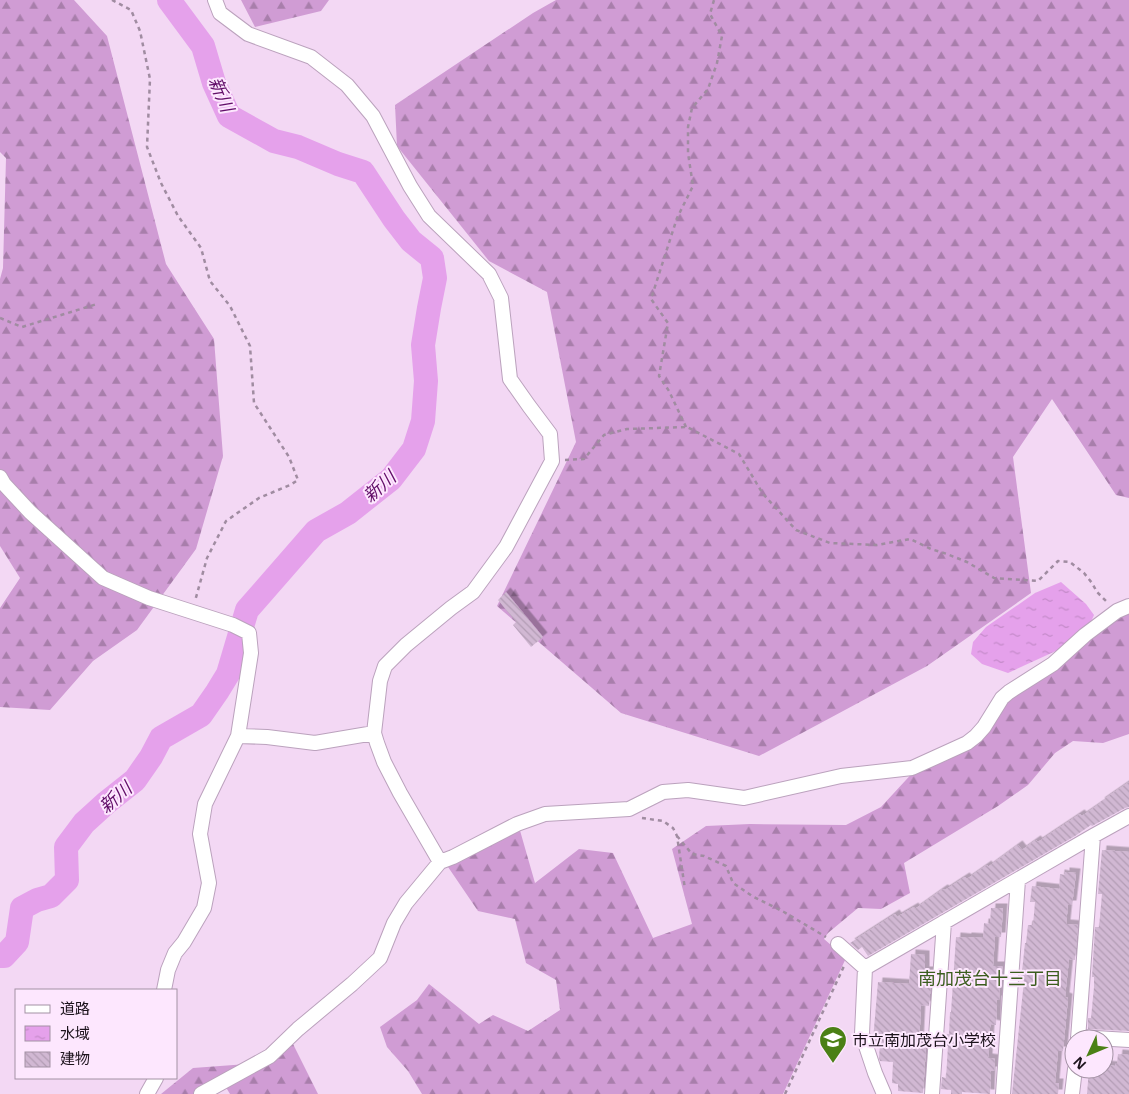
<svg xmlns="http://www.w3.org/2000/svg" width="1129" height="1094" viewBox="0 0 1129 1094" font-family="'Open Sans','Noto Sans JP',sans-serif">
<defs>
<pattern id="forest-firs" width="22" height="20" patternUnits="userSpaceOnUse" patternTransform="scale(1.25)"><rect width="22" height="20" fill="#d09cd4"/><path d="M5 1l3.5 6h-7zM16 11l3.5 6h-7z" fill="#a87eab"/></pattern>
<pattern id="water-ripples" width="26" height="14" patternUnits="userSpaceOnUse" patternTransform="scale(1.25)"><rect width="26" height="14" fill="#e5a1eb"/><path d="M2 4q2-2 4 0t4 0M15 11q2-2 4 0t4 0" fill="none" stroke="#c48ac9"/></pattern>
<pattern id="building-back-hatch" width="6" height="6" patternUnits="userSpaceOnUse" patternTransform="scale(1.25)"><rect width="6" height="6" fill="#d1b8d3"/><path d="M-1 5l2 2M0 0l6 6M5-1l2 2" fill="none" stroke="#b39db5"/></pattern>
<filter id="shadow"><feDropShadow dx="4.5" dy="-4.5" stdDeviation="0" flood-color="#0004"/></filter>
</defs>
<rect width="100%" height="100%" fill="#f3d8f4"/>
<path fill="url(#forest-firs)" d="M0 0H74L107 36 166 264 214 339 223 456 196 549 137 630 93 661 50 710 0 707V608L20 578 0 546V279L3 268 6 158 0 152Z
M241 0H329L321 11 255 27Z
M556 0H1129V498L1116 495 1052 399 1013 457 1031 593 927 666 759 756 621 713 497 606 576 442 547 292 489 261 397 146 395 105 533 13Z
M1129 608V734L1103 743 1073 741 1055 753 1028 785 998 806 904 863 910 893 881 909 858 908 828 933 824 939 846 958 783 1094H422L408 1071 387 1047 380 1027 417 1000 429 984 479 1024 493 1015 528 1031 560 1010 556 980 526 963 515 919 478 911 446 864 519 827 535 883 579 849 613 853 653 938 692 924 672 849 706 826 750 824 846 825 881 807 917 768 949 755 1008 696Z
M291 1040 318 1094H230L224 1084Z
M247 1064 195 1094H161L193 1068Z"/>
<path fill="url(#water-ripples)" d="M1061 582 1086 604 1094 615 1090 624 1058 650 1008 673 982 664 971 654 973 642 986 627 1035 593Z"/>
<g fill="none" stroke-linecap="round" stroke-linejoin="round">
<path stroke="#e5a1eb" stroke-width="24" d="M0 956H4L17 942 22 908 37 900 51 896 67 880 66 847 84 823 106 803 135 780 151 757 161 738 201 715 217 692 228 674 247 610 316 531 348 513 391 479 414 449 423 421 426 381 423 345 429 308 435 278 432 258 411 241 394 219 363 172 338 164 298 147 274 141 229 116 214 83 203 46 169 0"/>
</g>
<path fill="url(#building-back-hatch)" filter="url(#shadow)" d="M506 592 543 637 531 647 513 625 516 622 498 600Z
M1129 782V807L1125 808 1092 826 1091 825 1075 836 868 956 862 947 858 950 850 943 895 914 897 917 914 907 915 909 943 889 945 890 965 877 967 879 987 865 988 867 1018 845 1022 850 1036 840 1038 842 1080 814 1082 816 1101 803 1100 802Z
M1102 850 1129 852V1031L1088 1029V1018H1091L1094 987V977H1092L1095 927H1099L1102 894H1098Z
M1065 872 1076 873 1072 905H1068L1066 924 1078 925 1075 960 1069 959 1065 997 1068 998 1063 1051H1058L1055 1083H1059L1058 1094H1012L1024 981H1021L1025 943H1026L1028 925H1033L1035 902H1030L1032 886 1059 889 1060 874 1065 875Z
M991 908H1003L1001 937H995L993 966H1003L1002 978H1000L999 1000H997L996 1025 991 1024V1028H990L988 1058 995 1059 994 1071H991L990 1094 962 1092V1094H951V1090L941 1089 942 1077 946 1078 948 1046H946L947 1034H949L950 1012H951L956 937 967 938V937L983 938 984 923 990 924Z
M911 954 925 955V971H932L929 1006 921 1005 919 1047H926L923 1093 898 1091V1084L892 1083 893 1062 880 1061 879 1058 880 1044H874L873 1040 878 982 909 984Z
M1118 1054 1129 1055V1094H1087L1089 1069H1104V1065L1115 1066V1063H1117Z"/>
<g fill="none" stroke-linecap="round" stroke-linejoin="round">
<defs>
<path id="street" d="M215 0 220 13 248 34 311 57 347 85 373 116 410 186 429 216 489 274 501 298 510 379 529 406 550 434 552 461 506 547 473 592 451 608 406 645 385 666 380 681 374 733 377 743 384 762 400 793 440 862
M0 477 4 484 30 512 103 578 149 598 233 625 249 633 251 653 238 736 205 804 200 834 209 883 204 908 184 942 175 953 168 970 164 990
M238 736 267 737 315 743 374 733
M838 944 865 968
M1078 1037 1129 1040
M1078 1039 1093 836
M147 1094 156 1078
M201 1094 270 1056 298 1029 352 984 380 958 394 923 406 903 440 862 453 857 517 824 545 814 629 809 663 792 688 790 744 798 841 776 912 768 967 743 976 736 984 727 1002 698 1009 692 1053 664 1085 635 1117 611 1129 606
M884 1094 875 1073 862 1034 865 968 1093 836 1129 816
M932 1094 944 922
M1003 1094 1018 880
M1072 1094 1075 1069"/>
</defs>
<use href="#street" stroke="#bba2bd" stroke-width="16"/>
<path stroke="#a08ca1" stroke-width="2.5" stroke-dasharray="4 4" stroke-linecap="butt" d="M112 0 131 10 140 31 150 79 147 147 161 183 178 216 201 248 210 281 230 306 250 346 254 403 289 457 298 480 290 485 259 498 226 521 207 558 195 601
M0 318 22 327 97 304
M686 427 669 391 659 376 668 323 651 299 677 218 693 186 688 153V127L692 108 708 89 717 63 722 36 710 14 714 0
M565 460 584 459 604 435 627 429 687 427 739 454 763 494 796 530 830 543 877 545 910 539 931 549 947 554 967 562 994 578 1038 581 1058 561 1070 562 1084 573 1092 583 1097 592 1108 603
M642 818 663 821 673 828 677 836 685 889
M677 836 692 854 704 856 726 866 733 883 752 896 784 912 826 937
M785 1094 844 966"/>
<use href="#street" stroke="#fff" stroke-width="14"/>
</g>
<defs>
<symbol id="school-pin" viewBox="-11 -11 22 30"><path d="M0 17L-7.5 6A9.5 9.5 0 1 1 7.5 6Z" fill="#4b8016" stroke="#fde7fe"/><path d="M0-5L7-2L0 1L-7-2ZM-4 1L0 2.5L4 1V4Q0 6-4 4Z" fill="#fff"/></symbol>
</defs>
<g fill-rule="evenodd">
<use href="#school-pin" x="817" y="1024" width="32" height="43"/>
</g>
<g text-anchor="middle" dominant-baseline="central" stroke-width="4" stroke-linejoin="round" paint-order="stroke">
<g font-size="16" fill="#1c131c" stroke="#fde7fe" text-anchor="start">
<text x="852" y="1040">市立南加茂台小学校</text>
</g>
<g font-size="18" font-style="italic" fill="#620e69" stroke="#fde7fe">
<text transform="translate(222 94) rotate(67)">新川</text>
<text transform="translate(379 486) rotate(-42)">新川</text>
<text transform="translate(115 797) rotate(-41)">新川</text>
</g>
<g font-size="18" fill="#3b5d1e" stroke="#fde7fe">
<text x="990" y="978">南加茂台十三丁目</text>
</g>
</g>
<rect x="15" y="989" width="162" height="90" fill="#fde7fe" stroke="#a392a4"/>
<rect x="25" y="1005" width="25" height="8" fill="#ffffff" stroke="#a392a4"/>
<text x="60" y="1014" font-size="15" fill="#1c131c">道路</text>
<rect x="25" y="1026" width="25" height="15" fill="url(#water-ripples)" stroke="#a392a4"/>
<text x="60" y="1039" font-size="15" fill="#1c131c">水域</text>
<rect x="25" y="1052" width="25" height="15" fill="url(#building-back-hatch)" stroke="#a392a4"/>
<text x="60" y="1064" font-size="15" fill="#1c131c">建物</text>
<g transform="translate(1089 1054) rotate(226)"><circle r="24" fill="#fde7fe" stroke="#a392a4"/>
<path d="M0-4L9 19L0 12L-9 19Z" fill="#4b8016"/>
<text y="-8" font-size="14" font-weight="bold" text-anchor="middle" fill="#1c131c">N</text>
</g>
</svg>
